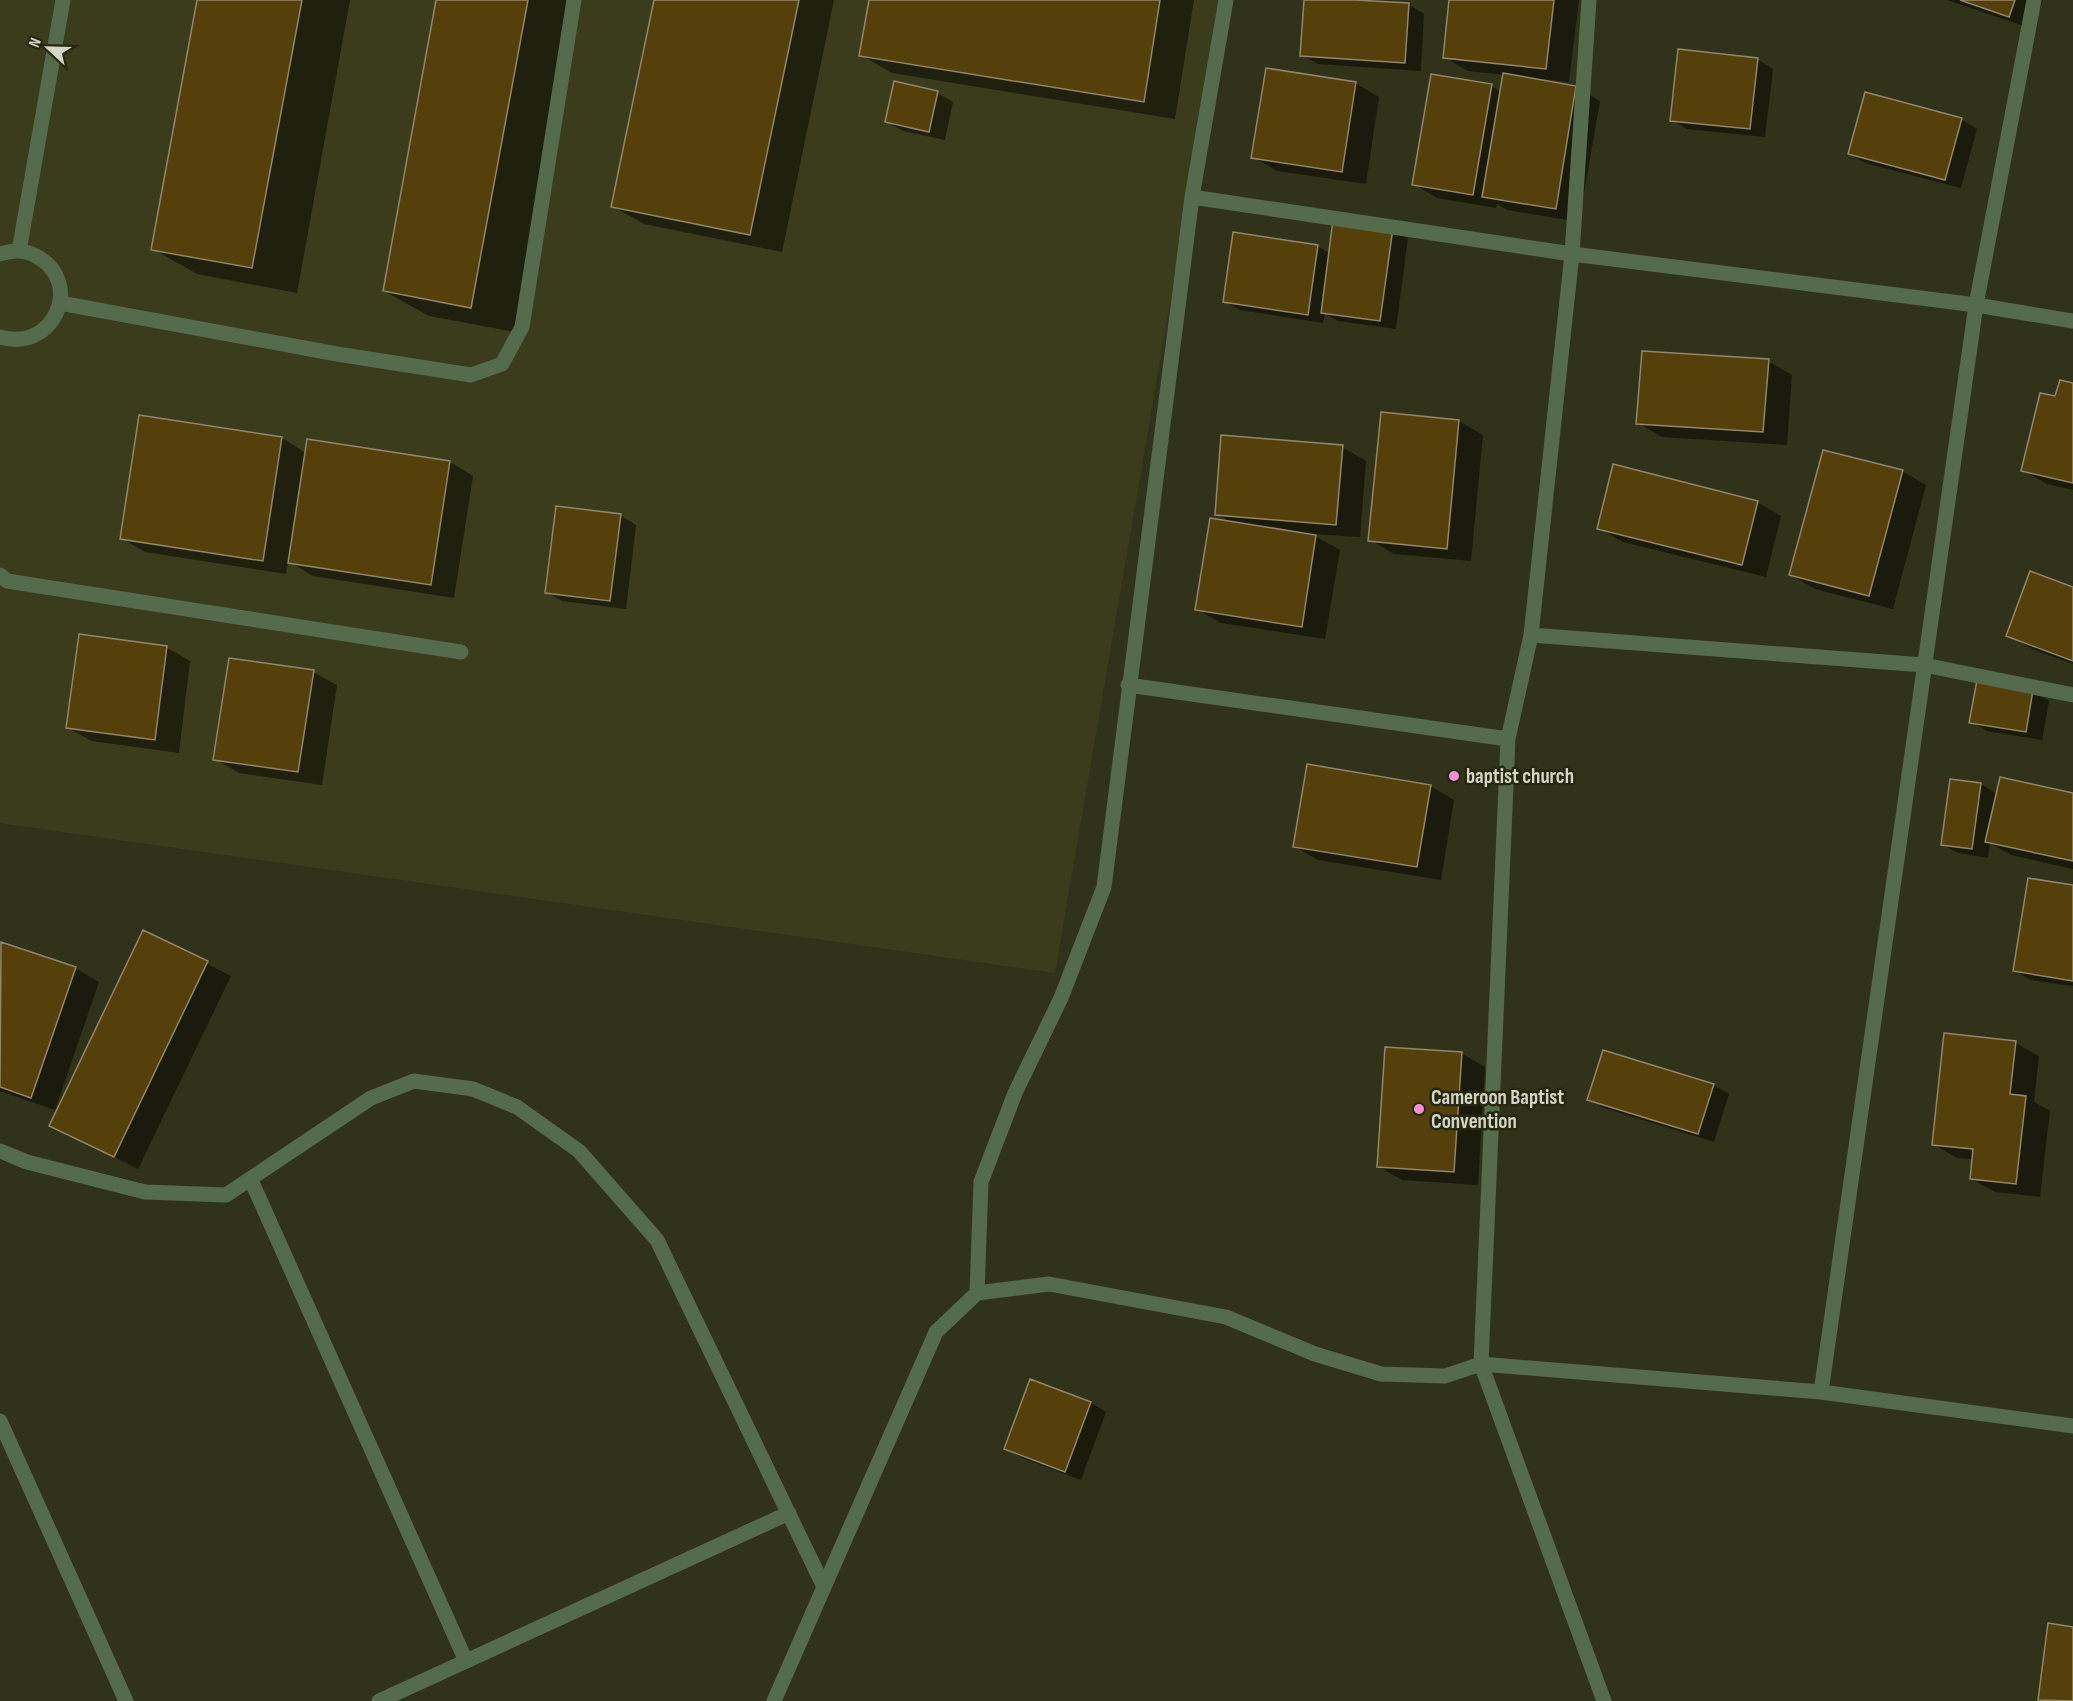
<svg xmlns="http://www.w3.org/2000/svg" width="2073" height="1701" viewBox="0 0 2073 1701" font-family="'Sofia Sans Condensed',sans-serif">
<rect width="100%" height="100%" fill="#31321a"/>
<path fill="#3a3c1c" d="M0 0H1222L1055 973 0 823Z"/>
<path fill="#0007" d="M198 0H350L297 293 197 274 153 249Z
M438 0H577L515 332 429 316 384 291Z
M655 0H834L782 252 644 224 612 206Z
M870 0H1194L1175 119 892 73 861 55Z
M1305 0 1409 5 1424 14 1421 71 1318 64 1302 55Z
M1451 0H1579L1569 82 1541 79 1540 81 1576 87 1600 101 1579 222 1507 210 1497 204 1496 208 1437 198 1414 184 1491 86 1501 92 1504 75 1468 71 1444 57Z
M1947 0H2043L2033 29Z
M1757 59 1773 69 1765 137 1687 129 1671 120Z
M1355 83 1379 97 1366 184 1277 171 1253 157Z
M937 93 953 102 945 140 903 131 887 122Z
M1961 119 1977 129 1961 188 1865 163 1850 154Z
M1392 229 1408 238 1396 329 1338 321 1325 314 1323 323 1240 310 1224 301 1235 234 1318 246 1330 254Z
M1768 361 1792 375 1787 445 1662 437 1638 423Z
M2073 385V490L2047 484 2023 470 2057 398Z
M1382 414 1459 421 1483 435 1471 561 1394 554 1370 540Z
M282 438 306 453 450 462 473 476 454 598 313 576 288 561 286 574 145 552 121 538Z
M1342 447 1366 461 1360 537 1311 534 1340 550 1325 639 1221 623 1197 609 1231 522 1216 514Z
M1902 471 1926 485 1893 609 1815 589 1791 575Z
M1757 502 1781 516 1766 577 1623 542 1599 528Z
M620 515 636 525 626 609 562 601 546 592Z
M2073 588V664L2032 649 2008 635Z
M166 647 190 661 179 753 92 741 68 728Z
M313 672 337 685 322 785 239 773 215 759Z
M2033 692 2049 701 2042 740 1987 731 1971 722Z
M1951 781 1981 784 1997 794H2073V869L2011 855 1990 843 1988 858 1958 853 1942 844Z
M1430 786 1454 800 1441 880 1318 860 1294 846Z
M2073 887V986L2031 980 2015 971Z
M144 932 231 976 138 1169 51 1125Z
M2 944 75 968 99 982 55 1110 0 1091V950Z
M2015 1043 2039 1056 2034 1102 2050 1111 2040 1197 1995 1192 1971 1179 1973 1159 1957 1158 1933 1144Z
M1461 1053 1485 1067 1478 1185 1402 1180 1378 1166Z
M1713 1085 1729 1094 1714 1142 1604 1108 1588 1099Z
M1091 1403 1106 1412 1081 1480 1022 1458 1006 1449Z"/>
<path fill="#55400c" stroke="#92866b" stroke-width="1.5" d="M197 0H302L252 268 151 250Z
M436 0H528L471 308 383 291Z
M654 0H799L750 235 611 207Z
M869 0H1160L1144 102 859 56Z
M1304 0H1355L1409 3 1405 63 1300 56Z
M1449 0H1554L1546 69 1443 58Z
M1960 0H2015L2009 17Z
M1678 49 1758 58 1750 129 1670 121Z
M1266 68 1356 82 1342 172 1251 158Z
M1503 73 1576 86 1556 209 1482 197Z
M1431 74 1492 84 1473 195 1412 185Z
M894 81 938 91 929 132 885 122Z
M1865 92 1962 118 1945 180 1848 154Z
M1333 220 1393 228 1380 321 1321 313Z
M1233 232 1318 245 1308 315 1223 302Z
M1642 351 1769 359 1763 432 1636 424Z
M2060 380 2073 383V483L2021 471 2040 393 2055 396Z
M1381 412 1459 420 1447 549 1368 541Z
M139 415 282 437 263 561 120 539Z
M1221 435 1343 445 1336 525 1215 515Z
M307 439 450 461 431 585 288 563Z
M1823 450 1903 470 1869 596 1789 575Z
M1613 464 1758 501 1742 565 1597 529Z
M556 506 621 514 610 601 545 593Z
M1210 518 1316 535 1302 627 1195 610Z
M2030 571 2073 587V661L2006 636Z
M79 634 167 646 155 740 66 728Z
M229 658 314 670 298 772 213 760Z
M1977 680 2033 690 2026 732 1969 723Z
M1307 764 1431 785 1417 867 1293 847Z
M2000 777 2073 793V861L1985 842Z
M1950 779 1981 783 1972 849 1941 845Z
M2028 878 2073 885V981L2013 971Z
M143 930 208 961 114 1157 49 1126Z
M1 942 76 967 31 1098 0 1087Z
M1944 1033 2016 1041 2010 1094 2026 1096 2016 1184 1970 1179 1973 1149 1932 1145Z
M1385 1047 1462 1052 1454 1172 1377 1167Z
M1603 1050 1714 1084 1698 1134 1587 1100Z
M1030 1379 1091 1402 1065 1472 1004 1449Z
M2048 1623 2073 1627V1701L2038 1700Z"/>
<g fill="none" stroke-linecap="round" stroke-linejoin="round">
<path stroke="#546c4b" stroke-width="15" d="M19 251 63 0
M0 254C12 250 25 250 36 256 85 282 54 353 0 337
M60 303 337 354 471 375 502 364 522 327 574 0
M0 575 7 581 461 652"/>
<path stroke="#546c4b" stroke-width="15" d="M1589 0 1572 254 1531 635 1508 739 1481 1364 1604 1701
M1192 197 1572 254 1976 305 2073 321
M1531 635 1924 665 2073 695
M1128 685 1508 739
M0 1151 27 1162 145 1192 226 1195 371 1098 414 1081 473 1089 517 1107 579 1151 657 1240 824 1587
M251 1180 466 1661
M977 1293 981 1182 1015 1093 1061 998 1104 887 1192 197 1226 0
M1821 1392 1976 305 2034 0
M0 1421 126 1701
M379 1701 789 1513
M774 1701 936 1332 977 1293 1049 1284 1226 1317 1315 1354 1381 1374 1445 1376 1481 1364 1821 1392 2073 1426"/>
</g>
<g fill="#f591d2" stroke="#272810" stroke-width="2">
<circle cx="1454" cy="776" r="6"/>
<circle cx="1419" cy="1109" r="6"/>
</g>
<g text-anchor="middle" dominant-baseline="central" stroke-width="5" stroke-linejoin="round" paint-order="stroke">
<g font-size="21" font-weight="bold" fill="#d4d5c6" stroke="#272810" text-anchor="start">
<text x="1466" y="776">baptist church</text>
<text x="1431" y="1097">Cameroon Baptist<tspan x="1431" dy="24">Convention</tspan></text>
</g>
</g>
<g transform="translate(48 48) rotate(292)" stroke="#272810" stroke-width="4.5" paint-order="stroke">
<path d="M0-4.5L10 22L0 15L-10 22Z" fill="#d4d5c6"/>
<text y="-9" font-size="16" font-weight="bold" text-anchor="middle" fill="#d4d5c6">N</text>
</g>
</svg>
